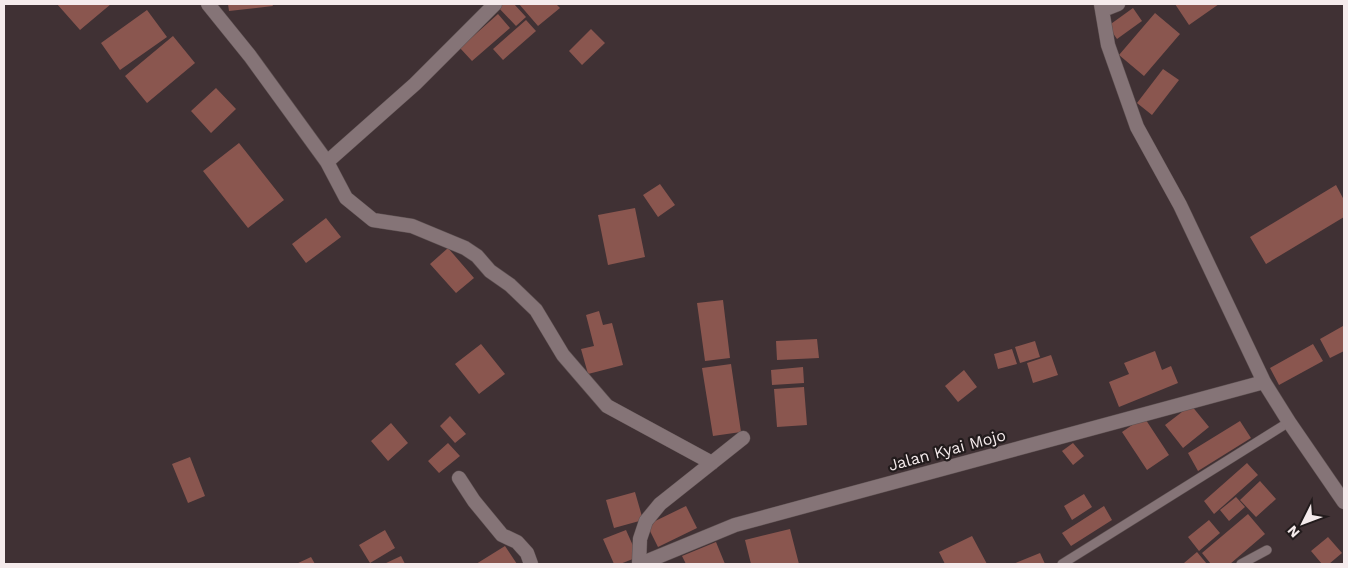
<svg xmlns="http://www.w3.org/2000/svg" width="1348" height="568" viewBox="0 0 1348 568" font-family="'Work Sans',sans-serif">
<rect width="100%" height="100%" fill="#403134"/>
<path fill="#8a564f" d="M57 4H111L80 30Z
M228 4H272L273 6 229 11Z
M500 4H514L526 17 516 26 497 6Z
M519 4H556L560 8 538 26Z
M1175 4H1219L1189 25Z
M1133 8 1142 21 1117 39 1108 26Z
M147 10 167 37 120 70 101 43Z
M1155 13 1180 34 1144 76 1119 55Z
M498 14 510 28 472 61 460 48Z
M526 20 536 31 503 60 493 49Z
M591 29 605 43 582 65 569 51Z
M173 36 195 63 147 103 125 76Z
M1163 69 1179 80 1152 115 1137 103Z
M216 88 236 109 211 133 191 111Z
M239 143 284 200 248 228 203 171Z
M660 184 675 205 658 217 643 195Z
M1336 185 1344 200V217L1266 264 1250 237Z
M635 208 645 257 608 265 598 215Z
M326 218 341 237 306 263 292 244Z
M448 248 474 278 456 293 430 264Z
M723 300 730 358 705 361 697 303Z
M599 311 603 325 612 323 623 365 588 374 581 349 594 346 586 315Z
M1343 326 1344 329V351L1330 358 1320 339Z
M817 339 819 358 777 360 776 341Z
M1035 341 1040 357 1020 363 1015 347Z
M481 344 505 374 479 394 455 364Z
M1313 344 1323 361 1279 385 1270 368Z
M1012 349 1017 364 998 369 994 354Z
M1155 351 1162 370 1171 366 1178 383 1119 407 1109 382 1129 374 1124 363Z
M1051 355 1058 375 1033 383 1027 363Z
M731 364 741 432 713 436 702 368Z
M803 367 804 383 772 385 771 370Z
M964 370 977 387 958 402 945 386Z
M804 387 807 425 777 427 774 389Z
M1191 405 1209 427 1183 448 1165 425Z
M450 416 466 434 455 443 440 426Z
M1144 417 1169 455 1147 470 1122 432Z
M1240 421 1251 438 1198 471 1188 453Z
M391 423 408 443 388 461 371 441Z
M448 443 460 456 439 473 428 461Z
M1073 443 1084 456 1073 465 1062 451Z
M190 457 205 496 188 503 172 464Z
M1247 463 1258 475 1214 514 1204 501Z
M1260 481 1276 499 1256 517 1240 500Z
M635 492 643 520 614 528 606 500Z
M1084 494 1092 507 1072 520 1064 506Z
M1236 497 1245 507 1229 521 1220 510Z
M686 506 697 528 658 547 647 525Z
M1104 506 1112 520 1071 546 1062 533Z
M1248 514 1265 534 1230 564H1211L1202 553Z
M1209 520 1220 533 1199 551 1188 537Z
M790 529 799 564H751L745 540Z
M385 530 395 548 370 563 359 545Z
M626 530 638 557 620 564H614L603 539Z
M972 536 987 564H945L939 552Z
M1328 537 1342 553 1329 564H1322L1311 551Z
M716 542 725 564H686L682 556Z
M505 546 517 564H476Z
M1197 552 1207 564H1185L1184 563Z
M1040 553 1045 564H1013Z
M401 556 405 564H384Z
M311 557 315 564H296Z"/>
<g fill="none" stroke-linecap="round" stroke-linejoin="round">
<defs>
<path id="service" d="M1062 564 1289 422
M1241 564 1267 550"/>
<path id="minor" d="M208 4 250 56 327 162 346 198 373 220 412 226 465 248 477 256 490 271 510 285 536 310 563 355 607 406 712 463
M1101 4 1108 45 1137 127 1180 205 1264 382 1289 422 1344 502
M1103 10 1118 4
M327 162 415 84 495 4
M459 478 474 501 502 535 517 542 527 553 531 564
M639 564 640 539 646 521 660 504 743 438
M643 564 650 560 735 525 1264 382"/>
</defs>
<use href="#service" stroke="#5d5051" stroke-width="10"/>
<use href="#minor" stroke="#5d5051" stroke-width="15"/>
<use href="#service" stroke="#857477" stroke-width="9"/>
<use href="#minor" stroke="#857477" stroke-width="14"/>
</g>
<g text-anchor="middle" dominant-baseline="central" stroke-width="4.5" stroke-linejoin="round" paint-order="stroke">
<g font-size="16" fill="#f5ebec" stroke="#221b1c">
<text transform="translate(947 450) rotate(-15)">Jalan Kyai Mojo</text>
</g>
</g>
<rect width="1348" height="568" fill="none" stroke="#f5ebec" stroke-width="10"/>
<g transform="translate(1303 523) rotate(228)" stroke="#221b1c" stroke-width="4" paint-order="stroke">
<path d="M0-4L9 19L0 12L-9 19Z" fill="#f5ebec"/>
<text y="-8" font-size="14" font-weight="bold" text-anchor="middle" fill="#f5ebec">N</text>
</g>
</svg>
